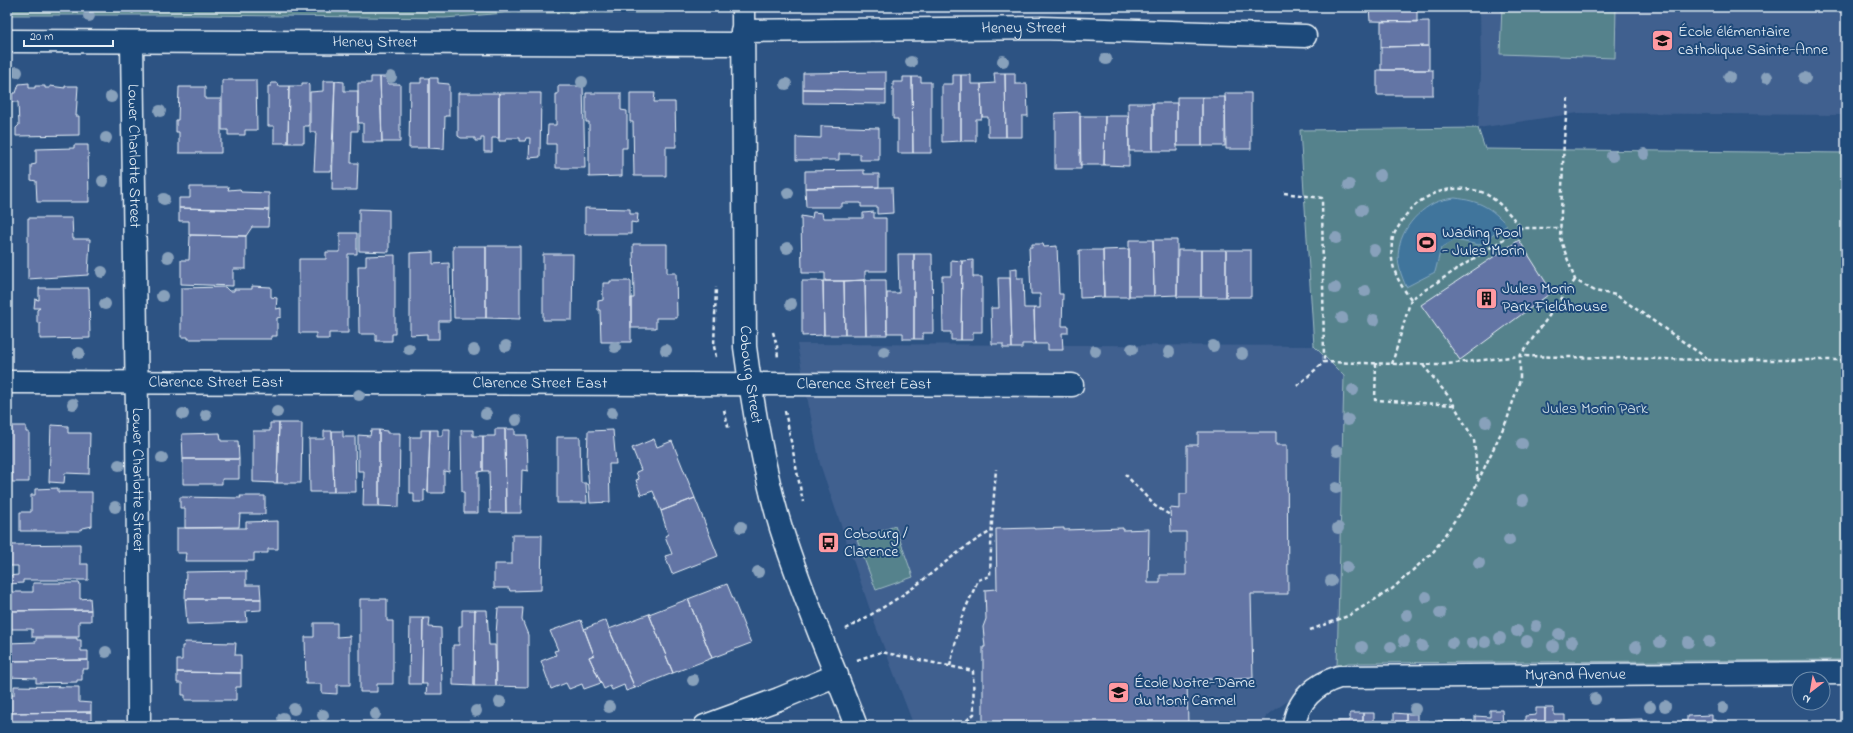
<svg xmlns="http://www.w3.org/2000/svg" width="1853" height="733" viewBox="0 0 1853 733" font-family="'Indie Flower',sans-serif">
<rect width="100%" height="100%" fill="#2d5383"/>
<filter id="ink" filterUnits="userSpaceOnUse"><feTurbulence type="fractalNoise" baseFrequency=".025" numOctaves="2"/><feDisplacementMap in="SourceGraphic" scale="8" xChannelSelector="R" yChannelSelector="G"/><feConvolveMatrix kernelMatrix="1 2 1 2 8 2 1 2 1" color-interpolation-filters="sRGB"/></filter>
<g filter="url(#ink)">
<path fill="#40608f" d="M1480 7H1846V115L1578 113 1478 128 1481 75Z
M797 344 1314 346 1344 376 1337 667 1266 716 1265 726H914L875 624 820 464Z"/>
<path fill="#55828c" stroke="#9ebac2" d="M7 7H670L664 13H505L445 18 200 15H7Z
M1502 7H1616L1615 58 1500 54Z
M1478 128 1485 149 1846 153V660L1360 663H1348L1337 667 1344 376 1314 346 1300 130Z
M895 526 913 577 876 590 857 540Z"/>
<path fill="#3f759c" stroke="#83a7c1" d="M1455 198C1480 201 1490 207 1507 225L1479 245 1455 240 1441 248 1435 272 1406 287C1404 281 1401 275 1400 270 1392 242 1411 215 1434 203 1440 200 1448 199 1455 198Z"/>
<path fill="#6375a5" stroke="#e8f1f8" d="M1369 7H1417V22L1370 21Z
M1429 21V46L1381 47V22Z
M1429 46V70H1381V47Z
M1377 70H1433V95H1377Z
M886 72V90L803 89V73Z
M994 73H1005L1006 137H988V117H982L981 84 995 83Z
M1005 73H1015V84H1027L1028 116H1022V137H1006Z
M953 75H961V141L942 142V84H953Z
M961 75H971V84H981L982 117 981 119H976V141H961Z
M371 77H380L382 142H363V123H358V83H371Z
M380 77H388V84H400V142H382Z
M903 77H912L913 153H898V119H893V82H903Z
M912 77H921V82H931V153H913Z
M421 78H429V148H409L410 83H421Z
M429 78H438V83L449 84V116H445L444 149 429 148Z
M222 80H256L257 130H245V135H228V130H222Z
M323 81H335L331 171H314L316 132H310V92L323 91Z
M335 81 344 82V91H358V131H352L351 163H358L357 190H332Z
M29 83V88H35V86H45V88H50V86L65 88V86H78L76 116H79V135L16 136V128L19 125 18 102H12V93H16L19 84Z
M271 83H277L278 86H289L288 143H274V126H268V86H271Z
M302 83H308L309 86V126H304V143H288L289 86H302Z
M558 86H583L585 168H556V144H547L548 125H556V94H558Z
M179 87H205V99H221V153H179V132H176V120H178Z
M803 89 886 90V104L803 103Z
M458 93H499V138H492V152H484V138H481V141H475V138H461L458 136Z
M499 93H541L540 157 529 158 530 138H526L525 141H520V138H506V141H499Z
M586 93H621V110L627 111V148H622V176L589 177V122H586Z
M630 93H655L654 102H675L676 147H666V176H634L633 122H630Z
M1225 93H1251V149H1226Z
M1177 97H1202V146H1177Z
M1202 97H1225V146H1202Z
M1128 103H1153V151H1129Z
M1153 103H1177V151H1153Z
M1080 112 1081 169H1055V113Z
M1080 116H1105L1104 165H1080Z
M1105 116H1129V166L1104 165Z
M821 126 879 128V160H860V154H839V160H796V137L821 138Z
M74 145H88L89 202H37L36 181 31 180V165L36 164V149L74 148Z
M864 170V174H879V187L805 188V171Z
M190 187H229L228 190 240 189 241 192 269 193V210L179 208V198H190Z
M892 187 893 213 877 214V207H861V203H842V207H806L805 188Z
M179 208 269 210 268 227H252L246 236 189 235V221H179Z
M585 208 630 209V214H638L637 223 631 222V234H585Z
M359 209 389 210V252L359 251Z
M813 212 822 213 823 218H863V213L874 212V218H886V271H865V280L844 281H825V273H802L801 216 812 218Z
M28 218H72L73 239H90L88 275 28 279Z
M340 233H357V254H348V333H329V339H316V333H299V259H326V252H340Z
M190 235 246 236V269H233V286L181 284V260H189Z
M1129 240H1153L1154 296H1129Z
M1153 240H1177V295L1154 296Z
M1519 240 1552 292 1460 360 1421 305Z
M633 244H667V273H676L677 318H656V328H631V298H634Z
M1032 244H1043L1044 247 1057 246 1059 294H1063L1062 326H1068V333H1062L1063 350H1048V344H1035L1034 308H1040V294H1031L1029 247H1032Z
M453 246H486V318H454Z
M486 246H520V319L486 318Z
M1129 249V297H1104L1103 250Z
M1079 250H1103L1104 297 1080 298Z
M1178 250H1201V297H1177Z
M1201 250H1226V297H1201Z
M1226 250H1251V297H1226Z
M433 252V264L449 263 450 321H439V339H427V334L410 335V253Z
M543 254H573L572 320H543Z
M898 254H914V339H903V333H887V293H899Z
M914 254H932L933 333H923V339H914Z
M395 255V334H392V341H376V334H359L358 266H366V256Z
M951 260 962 261 961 340H951V332H943L942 276H951Z
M973 260V277H982V332H973V340H961L962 261Z
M1017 268V278H1023L1024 308H1034L1035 344H1022V348H1012L1010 269Z
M998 278H1010L1012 348H1003V344H992L991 308H999Z
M865 280 866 335H845L844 281Z
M865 280H886L887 335H866Z
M610 281H631V342H601L600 310H598V301L603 300V283H610Z
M802 281H823L824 335 802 336Z
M823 281H844L845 335H824Z
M252 286 271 287V297L277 298 276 309 281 308V317L277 318V336H271V339H188V337H181V288L225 287 229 291H234V289H252Z
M39 288H89L90 338 40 339V323H37V310L40 308H34L35 299 39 300Z
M270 423H279L277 483 253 482V431H270Z
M279 423H302L301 483H277Z
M51 425 68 426V433H90L89 474 65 473 64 483 49 482Z
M10 426H26V432H29V482H12V473H7V432H9Z
M443 429H450L449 472 444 471V493H428L430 430H438V436H443Z
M495 429H505L506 513H490L489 471H483V436H495Z
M505 429H515V435H527L528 471 522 470 521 513H506Z
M371 430H379V506H363L364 471H358V435L370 436Z
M379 430 387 431V433H400L399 507 379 506Z
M421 430H430L428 491 424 490V502H414V493H410V437H421Z
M461 430H473V436H483V471L478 472V513H464V492H462Z
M613 430 616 464H609L610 502 590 503 587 462 588 431Z
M324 431H332L334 492H310L309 439H324Z
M332 431H343V437H355L356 492H334Z
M1198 432H1276V445H1287L1288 594H1251L1253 678 1222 680H1211V679L1187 680 1188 726H983V647H985L983 627 986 619 985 590 997 589 996 529 1034 528V529L1064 528V530L1123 528V530L1149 529 1148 583H1160V575H1186V532H1171L1170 508 1180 509V494H1187V445H1198Z
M220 433 221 441H238L239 459H183L182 434Z
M557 437H580L581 483H586L587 503H557Z
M654 439 657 447 672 441 695 498 661 511 653 491 641 495 636 480 639 479 636 472 641 470 632 448Z
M183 459H239V479H222V484H183Z
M58 488V492H92V526L83 528 79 531H20V512H31V495H35V489Z
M240 496H265V514H240L239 527 185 528V508H180V497L241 498Z
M695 498 718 556 672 574 665 556 672 554 665 536 668 534 661 511Z
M278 521V549H268V553H254V561H185L186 553H177V528H246V522Z
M512 535H542L541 590 510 591 509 588H494V564H512Z
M80 544V564H88V580H23V583L8 584V576L18 575V566H8V545Z
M246 571V585H260L261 599H185L186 572Z
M33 583H80V599L90 598 91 610 11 611V592H33Z
M727 584 751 643 712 658 688 599Z
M185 599H261V610L246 611 247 622 187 624Z
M360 599H387V621H393V684H377V692H360Z
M688 599 712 658 673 673 649 614Z
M498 608H523L522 620 528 635V687L496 686V634Z
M91 610V621H79V637H32V629H11V611Z
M462 610H475L474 686 453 685V645H459V626H462Z
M475 610H487L489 645H495L496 686H474Z
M649 614 673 673 635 688 609 629Z
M410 618H423L422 684H409Z
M423 618H430L429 627 441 628 442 694H426L427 684H422Z
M581 620 594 655 589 657 601 683 584 689 582 684 569 689 566 683 551 689 541 661 556 655 554 651 558 650 550 631Z
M606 620 609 629 635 688 626 691 624 685 612 690 610 686 604 689 589 657 594 655 584 629Z
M314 623H337V637L350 636V685H337V694L322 693V684H306L305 637H314Z
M36 638H77V640H81V651H88V660L7 661V643L36 642Z
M185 642 236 643 235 655H241V673L177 672V660H182V646H184Z
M88 660V669H82V680H77V682L36 683V678L7 677V661Z
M177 672 241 673V687H236V700H185V695H182V683H177Z
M14 686 79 687V702L91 703V712L7 713V695H14Z
M1536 708H1545V726H1525V716L1536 715Z
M1545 708H1554V715H1565V726H1545Z
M1490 710H1502L1503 726H1475V716L1490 717Z
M91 712V722H79V726H7V713Z
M1350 713H1363V726H1338V721H1350Z
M1363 713H1374V721H1384V726H1363Z
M1394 713 1406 714V726H1384V721H1394Z
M1406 714H1417V721H1429V726H1406Z
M1712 715V720H1716L1717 726H1682V721H1687V716Z
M1642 719V726H1608V720Z
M1438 721 1456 722V726H1438Z
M1456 722H1474V726H1456Z"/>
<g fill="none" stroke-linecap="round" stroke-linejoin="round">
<defs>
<g id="minor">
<path id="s1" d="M743 7 745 347C753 407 763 470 781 528 802 595 831 660 856 726"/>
<path id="s2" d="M742 31 1041 28 1305 36"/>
<path id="s3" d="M7 41 742 44"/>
<path id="s4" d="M132 42 137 412 139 726"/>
<path id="s5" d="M7 382 1072 385"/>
<path d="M705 726 779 699 837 675"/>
<path id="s6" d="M1294 726C1297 700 1316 684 1339 677L1846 673"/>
</g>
</defs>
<use href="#minor" stroke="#e8f1f8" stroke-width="25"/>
<path stroke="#e8f1f8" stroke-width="2.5" stroke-dasharray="4 3" stroke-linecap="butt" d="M132 13 135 7
M1568 98 1564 139 1560 238 1575 280 1595 291 1616 295 1708 359
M1284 193 1322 198 1324 362
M1411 299C1396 280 1388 262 1393 237 1394 233 1398 228 1400 224 1416 196 1447 183 1478 191 1493 194 1512 216 1521 228
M773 332 777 346 778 359
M716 357 714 346 716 287
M1376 363 1375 400 1454 405
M1392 364 1411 299 1521 228H1561
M1423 365 1450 398 1474 440 1478 481
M1297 386 1324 362 1438 365 1520 356 1709 360H1846
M724 410 729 430
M785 411 803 502
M1125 474 1155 506 1170 515
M846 629C869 616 893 602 914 587 939 568 963 546 992 531
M1310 630 1348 616 1392 589 1434 551 1471 496 1507 420 1520 380V356L1575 280
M857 660 881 652 973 671 974 714 960 726
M950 666 961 619 978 580 990 576 992 521 996 469"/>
<use href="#minor" stroke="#1f4a7a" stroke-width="22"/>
</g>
<g fill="#88a1bb">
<circle cx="89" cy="16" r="6"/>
<circle cx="1106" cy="59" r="6"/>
<circle cx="1003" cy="61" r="6"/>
<circle cx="911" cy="62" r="6"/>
<circle cx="17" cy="72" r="6"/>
<circle cx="391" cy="77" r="6"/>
<circle cx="1729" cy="77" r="6"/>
<circle cx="1767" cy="77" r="6"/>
<circle cx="1805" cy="78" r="6"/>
<circle cx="582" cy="82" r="6"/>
<circle cx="786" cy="84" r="6"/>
<circle cx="111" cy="97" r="6"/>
<circle cx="160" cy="111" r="6"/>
<circle cx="106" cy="138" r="6"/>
<circle cx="1644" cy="154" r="6"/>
<circle cx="1612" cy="156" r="6"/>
<circle cx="1380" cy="175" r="6"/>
<circle cx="103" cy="181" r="6"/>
<circle cx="1349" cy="185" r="6"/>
<circle cx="788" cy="193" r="6"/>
<circle cx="164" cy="199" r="6"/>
<circle cx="1362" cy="210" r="6"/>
<circle cx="1336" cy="238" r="6"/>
<circle cx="787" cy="248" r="6"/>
<circle cx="1374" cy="250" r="6"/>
<circle cx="168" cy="257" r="6"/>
<circle cx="102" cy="272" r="6"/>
<circle cx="1335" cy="288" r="6"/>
<circle cx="1365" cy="291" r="6"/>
<circle cx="162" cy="296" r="6"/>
<circle cx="105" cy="304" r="6"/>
<circle cx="791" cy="304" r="6"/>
<circle cx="1342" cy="318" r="6"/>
<circle cx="1374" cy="320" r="6"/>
<circle cx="506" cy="346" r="6"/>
<circle cx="1213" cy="346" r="6"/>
<circle cx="615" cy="347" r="6"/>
<circle cx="409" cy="349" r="6"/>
<circle cx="1132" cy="349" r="6"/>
<circle cx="474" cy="350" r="6"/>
<circle cx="666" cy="350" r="6"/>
<circle cx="1095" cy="351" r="6"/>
<circle cx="884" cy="352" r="6"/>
<circle cx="1169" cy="352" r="6"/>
<circle cx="79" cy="353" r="6"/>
<circle cx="1242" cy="354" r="6"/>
<circle cx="1353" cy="390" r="6"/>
<circle cx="359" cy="395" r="6"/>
<circle cx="73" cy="404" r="6"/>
<circle cx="277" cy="412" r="6"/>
<circle cx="612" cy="413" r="6"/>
<circle cx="183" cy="414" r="6"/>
<circle cx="486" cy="414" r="6"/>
<circle cx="206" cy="415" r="6"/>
<circle cx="516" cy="420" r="6"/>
<circle cx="1348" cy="420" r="6"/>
<circle cx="1486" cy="422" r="6"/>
<circle cx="1522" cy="444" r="6"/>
<circle cx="1337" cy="451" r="6"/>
<circle cx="162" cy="458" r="6"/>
<circle cx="119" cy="465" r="6"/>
<circle cx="1336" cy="488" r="6"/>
<circle cx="1523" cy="500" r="6"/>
<circle cx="115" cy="507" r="6"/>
<circle cx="741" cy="527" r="6"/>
<circle cx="1338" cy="528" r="6"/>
<circle cx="1509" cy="540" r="6"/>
<circle cx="1479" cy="563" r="6"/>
<circle cx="1347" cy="567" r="6"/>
<circle cx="758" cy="572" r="6"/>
<circle cx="1331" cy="581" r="6"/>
<circle cx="1426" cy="597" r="6"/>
<circle cx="1440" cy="613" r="6"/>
<circle cx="1407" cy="615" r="6"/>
<circle cx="1536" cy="626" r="6"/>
<circle cx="1517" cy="631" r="6"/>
<circle cx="1559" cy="634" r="6"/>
<circle cx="1500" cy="638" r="6"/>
<circle cx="1404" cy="641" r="6"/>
<circle cx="1527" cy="641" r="6"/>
<circle cx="1485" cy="642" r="6"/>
<circle cx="1572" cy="642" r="6"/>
<circle cx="1660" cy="642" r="6"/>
<circle cx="1688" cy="642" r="6"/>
<circle cx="1709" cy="642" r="6"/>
<circle cx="1452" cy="643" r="6"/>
<circle cx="1472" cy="643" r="6"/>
<circle cx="1422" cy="646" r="6"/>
<circle cx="1553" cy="646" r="6"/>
<circle cx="1362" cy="647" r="6"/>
<circle cx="1391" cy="647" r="6"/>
<circle cx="1636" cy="647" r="6"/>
<circle cx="106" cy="652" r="6"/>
<circle cx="693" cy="680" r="6"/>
<circle cx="1595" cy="699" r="6"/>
<circle cx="500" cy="702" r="6"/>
<circle cx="1665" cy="706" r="6"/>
<circle cx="609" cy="707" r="6"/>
<circle cx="1650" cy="707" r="6"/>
<circle cx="1723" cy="708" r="6"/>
<circle cx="294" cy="709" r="6"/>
<circle cx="1415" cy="709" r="6"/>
<circle cx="476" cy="711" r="6"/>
<circle cx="375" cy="714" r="6"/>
<circle cx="323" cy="715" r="6"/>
<circle cx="283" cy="718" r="6"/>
</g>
</g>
<defs>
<symbol id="school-square" viewBox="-11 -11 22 22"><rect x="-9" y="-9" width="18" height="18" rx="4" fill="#ff9aa2" stroke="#1f4a7a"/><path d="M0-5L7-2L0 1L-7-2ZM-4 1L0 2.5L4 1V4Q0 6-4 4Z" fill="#111"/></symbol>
<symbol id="stadium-square" viewBox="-11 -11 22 22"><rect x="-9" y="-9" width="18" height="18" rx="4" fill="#ff9aa2" stroke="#1f4a7a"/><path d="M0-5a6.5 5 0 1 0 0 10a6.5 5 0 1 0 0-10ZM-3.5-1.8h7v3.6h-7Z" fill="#111"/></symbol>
<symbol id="building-square" viewBox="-11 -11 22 22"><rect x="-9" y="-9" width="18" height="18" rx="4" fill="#ff9aa2" stroke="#1f4a7a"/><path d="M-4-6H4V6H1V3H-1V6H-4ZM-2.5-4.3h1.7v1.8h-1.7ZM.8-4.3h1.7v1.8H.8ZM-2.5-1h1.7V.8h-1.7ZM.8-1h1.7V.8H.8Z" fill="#111"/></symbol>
<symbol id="bus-square" viewBox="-11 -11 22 22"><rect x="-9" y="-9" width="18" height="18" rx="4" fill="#ff9aa2" stroke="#1f4a7a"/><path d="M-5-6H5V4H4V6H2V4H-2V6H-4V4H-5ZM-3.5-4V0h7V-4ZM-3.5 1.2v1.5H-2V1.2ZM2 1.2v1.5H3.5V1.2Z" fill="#111"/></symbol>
</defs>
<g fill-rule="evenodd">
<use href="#school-square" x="1650" y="28" width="25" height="25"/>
<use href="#stadium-square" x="1414" y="230" width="25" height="25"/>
<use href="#building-square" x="1474" y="286" width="25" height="25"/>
<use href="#bus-square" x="816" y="530" width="25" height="25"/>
<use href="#school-square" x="1106" y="680" width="25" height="25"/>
</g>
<g text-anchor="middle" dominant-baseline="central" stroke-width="4" stroke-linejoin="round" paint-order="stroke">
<g font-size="16" fill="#e8f1f8" stroke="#1f4a7a">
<text stroke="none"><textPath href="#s2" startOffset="282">Heney Street</textPath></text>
<text stroke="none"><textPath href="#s3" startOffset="368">Heney Street</textPath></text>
<text stroke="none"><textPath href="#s4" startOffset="114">Lower Charlotte Street</textPath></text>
<text stroke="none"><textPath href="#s1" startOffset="368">Cobourg Street</textPath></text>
<text stroke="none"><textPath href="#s5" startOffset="209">Clarence Street East</textPath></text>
<text stroke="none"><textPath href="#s5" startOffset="533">Clarence Street East</textPath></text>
<text stroke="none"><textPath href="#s5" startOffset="857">Clarence Street East</textPath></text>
<text stroke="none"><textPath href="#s4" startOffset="438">Lower Charlotte Street</textPath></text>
<text stroke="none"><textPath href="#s6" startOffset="307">Myrand Avenue</textPath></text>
</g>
<g font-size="16" fill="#e8f1f8" stroke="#1f4a7a" text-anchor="start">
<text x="1678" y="32">École élémentaire<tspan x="1678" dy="18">catholique Sainte-Anne</tspan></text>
<text x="1442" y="233">Wading Pool<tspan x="1442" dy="18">- Jules Morin</tspan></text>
<text x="1502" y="289">Jules Morin<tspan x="1502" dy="18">Park Fieldhouse</tspan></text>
<text x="844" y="534">Cobourg /<tspan x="844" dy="18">Clarence</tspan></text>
<text x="1134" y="683">École Notre-Dame<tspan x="1134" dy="18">du Mont Carmel</tspan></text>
</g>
<g font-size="16" fill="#d2e0e8" stroke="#1f4a7a">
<text x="1595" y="409">Jules Morin Park</text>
</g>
</g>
<rect width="1853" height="733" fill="none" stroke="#1f4a7a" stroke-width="24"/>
<rect x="12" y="12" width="1829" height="709" fill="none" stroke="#e8f1f8" stroke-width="1.5" filter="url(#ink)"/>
<g transform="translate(1811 691) rotate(211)"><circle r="19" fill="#1f4a7a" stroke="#6f8dac"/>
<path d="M0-3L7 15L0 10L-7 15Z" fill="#ff9aa2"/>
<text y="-6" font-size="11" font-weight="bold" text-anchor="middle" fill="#e8f1f8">N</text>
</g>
<path d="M24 40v6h89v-6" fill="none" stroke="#e8f1f8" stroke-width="2"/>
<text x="30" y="40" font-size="12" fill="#e8f1f8" stroke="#1f4a7a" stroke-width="3" paint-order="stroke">20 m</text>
</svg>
